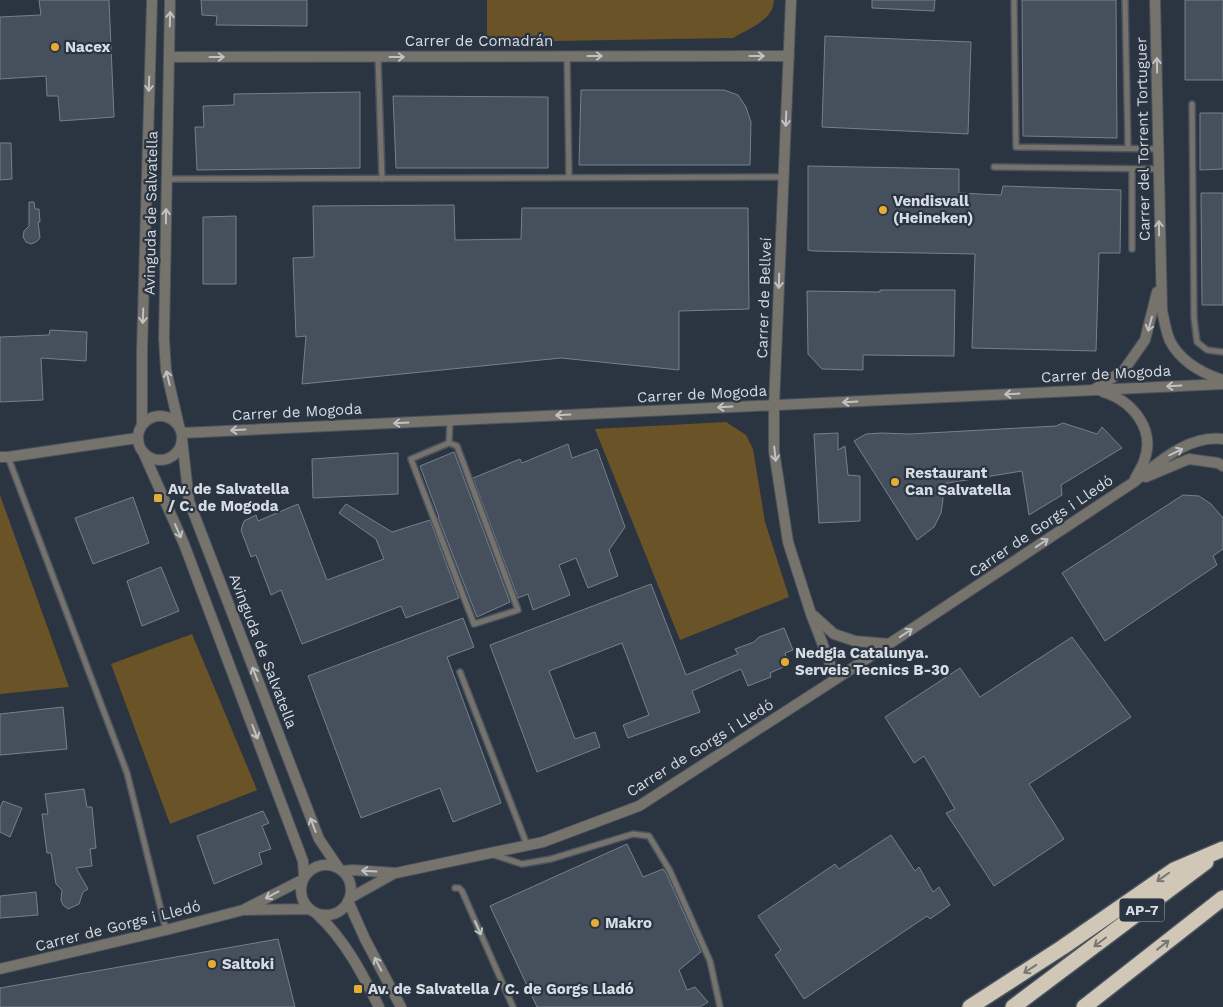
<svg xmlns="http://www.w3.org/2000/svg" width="1223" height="1007" viewBox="0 0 1223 1007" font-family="'Work Sans',sans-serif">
<rect width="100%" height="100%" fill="#2b3541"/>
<path fill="#6b5328" d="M487 0H774C774 20 748 29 733 38L487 42Z
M726 422 746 435 753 449 765 522 789 597 680 640 595 429Z
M0 495 69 687 0 694Z
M192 634 257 790 170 824 111 664Z"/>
<path fill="#46505d" stroke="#75808e" d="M39 0H109L114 117 60 121 58 96H47L46 76 0 79V17L41 15Z
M201 0H307V26L216 25 217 16 202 15Z
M872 0H935L934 11 872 8Z
M1022 0H1116L1117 138 1023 136Z
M1185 0H1223V80H1185Z
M825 36 971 42 968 134 822 127Z
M581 90H724L738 95 746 107 751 122 750 165H579Z
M360 92V168L197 170 195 127H204L203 106 234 105V94Z
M393 96 548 97V168H396Z
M1200 113H1223V169L1200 170Z
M0 143H11L12 179 0 180Z
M808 166 959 169V193L1001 195 1003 186 1121 190 1120 253H1099L1096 351 972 348 975 254 813 251 808 250Z
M1201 193H1223V305H1202Z
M29 202H34L35 209H39L40 222H38L40 238 36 242 31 244 26 242 23 237 24 231 29 226Z
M454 205 455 240 521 239 522 208H748L749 309 679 311V370L561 358 302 384 306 336 296 337 293 258 314 257 313 206Z
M236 216V284H203V217Z
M880 290H955L954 356 863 355V370L822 369 808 354 807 291 880 292Z
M50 330 87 332 86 361 41 358 43 400 0 402V337L49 335Z
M1063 423 1097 434 1102 427 1122 448 1061 485 1062 495 1029 515 1022 471 942 484 943 499 941 513 934 527 917 540 854 441 866 434 881 433 910 434 1056 426Z
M838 433V450L845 446 848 475 860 476V521L819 523 814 434Z
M568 444 572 458 597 449 625 527 609 550 618 576 588 588 576 558 559 565 570 595 533 610 528 594 518 598 473 478 520 459 522 463Z
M454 452 510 602 477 617 438 517H439L420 466Z
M398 453V494L313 498 312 459Z
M1183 495 1199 496 1211 504 1223 518V549L1213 556 1217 565 1105 641 1062 573Z
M133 497 149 543 93 564 75 518Z
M298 504 327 580 384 559 376 539 339 513 346 504 392 532 430 520 459 598 406 618 401 606 302 644 281 590 271 595 256 555 251 557 241 530 244 521 256 515 258 521Z
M161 567 179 611 142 626 127 581Z
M651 584 686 675 738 654 735 649 754 642 759 637 784 628 793 650 785 653 788 665 770 673 771 677 748 686 741 669 692 691 700 712 628 738 623 725 649 715 622 643 549 671 575 739 595 732 600 747 537 772 490 645Z
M463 618 474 647 447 657 501 803 453 822 440 788 361 818 308 676Z
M1072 637 1131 717 1029 784 1064 839 994 886 946 813 955 809 924 756 914 763 885 717 960 668 980 697Z
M63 707 67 749 0 755V714Z
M84 789 87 807H92L96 848 90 849 92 866 76 868 88 889 83 892 79 904 68 909 63 905 61 900 62 890 56 884 51 853H47L42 814H48L45 794Z
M3 801 22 808 10 837 0 832V808Z
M263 811 269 823 262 826 271 849 259 853 262 864 214 884 197 836Z
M891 835 915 871 919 867 933 892 939 887 950 905 930 919 927 916 804 999 775 955 781 950 758 916 835 864 839 869Z
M627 844 643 877 663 869 666 873 701 952 679 970 687 990 695 987 708 1002 700 1007H537L490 906Z
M36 892 38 915 0 918V896Z
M278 939 295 1007H0V988Z"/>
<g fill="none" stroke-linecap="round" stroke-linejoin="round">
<defs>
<path id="lane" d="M1014 0 1016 147 1158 149
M1125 0 1128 148
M567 56 569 178
M378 57 382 179
M1192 104 1194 318 1197 342 1207 350 1223 352
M994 167 1158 169
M167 179 783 177
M1132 249V169
M449 443 457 446 518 610 474 624 411 459 449 443 450 421
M8 457 127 773 166 930
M460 672 527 845
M494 855 522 864 551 859 633 834 649 836 670 871 710 961 720 1007
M455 888H459L462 891 513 1007"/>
<path id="street" d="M170 0 164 339 166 370 179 426
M791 0 774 405V451L788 542 811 614 836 679
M1155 0 1162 310C1164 320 1166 332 1170 341 1181 362 1201 373 1223 380
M169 57 789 56
M1095 389 1124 370 1145 340 1157 292
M1103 392C1133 401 1156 430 1144 461 1142 467 1138 473 1135 479
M138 438a22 22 0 1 1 44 0a22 22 0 1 1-44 0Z
M142 423V350L152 0
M182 433 1223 384
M182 439 189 501 319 839 338 867
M144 454 184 544 303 861 304 876
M0 457H8L137 438
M1146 477 1189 459 1218 463 1223 466
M814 616 834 634 855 641 889 644
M301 890a25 25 0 1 1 50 0a25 25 0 1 1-50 0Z
M343 871 353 870 396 873 543 842 639 806 836 679 1134 482C1159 462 1188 435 1223 439
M350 898 395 873
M348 901 365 939 401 1007
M246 910 309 909
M317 914C345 940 362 973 379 1007
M0 969 166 930 243 910 302 880"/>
<path id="highway" d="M970 1007 1063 947 1174 870 1223 849
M1013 1007 1206 862
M1084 1007 1223 898"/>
</defs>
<use href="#lane" stroke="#4a535e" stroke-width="8"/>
<use href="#street" stroke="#4a535e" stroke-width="12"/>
<use href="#highway" stroke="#4a535e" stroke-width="18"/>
<use href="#lane" stroke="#76726c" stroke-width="5"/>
<use href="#street" stroke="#76726c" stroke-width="10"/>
<use href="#highway" stroke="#d1c7b7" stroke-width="15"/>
</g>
<defs><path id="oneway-shaft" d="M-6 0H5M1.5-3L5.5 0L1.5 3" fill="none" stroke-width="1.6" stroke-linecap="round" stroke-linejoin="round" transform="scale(1.25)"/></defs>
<g stroke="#bec2c5">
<use href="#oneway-shaft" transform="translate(170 19) rotate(-88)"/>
<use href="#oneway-shaft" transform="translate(595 56)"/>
<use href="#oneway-shaft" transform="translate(757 56)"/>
<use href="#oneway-shaft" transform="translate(217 57)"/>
<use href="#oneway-shaft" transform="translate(397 57)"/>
<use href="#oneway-shaft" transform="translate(1157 65) rotate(-91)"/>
<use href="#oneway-shaft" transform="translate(149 84) rotate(92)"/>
<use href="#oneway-shaft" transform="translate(786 119) rotate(92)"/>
<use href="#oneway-shaft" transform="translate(166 216) rotate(-89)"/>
<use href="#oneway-shaft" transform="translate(1159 228) rotate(-91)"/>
<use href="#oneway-shaft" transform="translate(779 281) rotate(92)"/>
<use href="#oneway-shaft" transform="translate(143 316) rotate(92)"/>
<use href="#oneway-shaft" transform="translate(1150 324) rotate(105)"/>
<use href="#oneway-shaft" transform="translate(168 378) rotate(-103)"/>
<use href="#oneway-shaft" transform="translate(1174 386) rotate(177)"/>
<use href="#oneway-shaft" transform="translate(1012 394) rotate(177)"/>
<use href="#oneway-shaft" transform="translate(850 402) rotate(177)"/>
<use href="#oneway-shaft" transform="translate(725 407) rotate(177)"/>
<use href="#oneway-shaft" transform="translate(563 415) rotate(177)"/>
<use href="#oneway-shaft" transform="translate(401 423) rotate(177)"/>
<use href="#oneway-shaft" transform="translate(238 430) rotate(177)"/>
<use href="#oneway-shaft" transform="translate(1176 452) rotate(-26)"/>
<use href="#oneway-shaft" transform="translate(775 454) rotate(84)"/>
<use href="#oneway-shaft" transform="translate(178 531) rotate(66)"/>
<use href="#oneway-shaft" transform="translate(1042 543) rotate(-34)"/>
<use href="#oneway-shaft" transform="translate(906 633) rotate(-34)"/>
<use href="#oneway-shaft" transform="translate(255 674) rotate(-111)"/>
<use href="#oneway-shaft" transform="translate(255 732) rotate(69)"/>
<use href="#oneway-shaft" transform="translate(313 825) rotate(-111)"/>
<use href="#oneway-shaft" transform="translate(369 871) rotate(-177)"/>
<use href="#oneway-shaft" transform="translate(272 895) rotate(152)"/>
<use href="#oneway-shaft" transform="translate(478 928) rotate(66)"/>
<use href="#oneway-shaft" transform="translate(378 964) rotate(-117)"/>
</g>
<g stroke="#767776">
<use href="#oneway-shaft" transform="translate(1163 877) rotate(145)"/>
<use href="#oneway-shaft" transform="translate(1100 942) rotate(143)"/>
<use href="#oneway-shaft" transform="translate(1163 945) rotate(-38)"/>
<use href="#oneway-shaft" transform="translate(1030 969) rotate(147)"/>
</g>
<g fill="#e7ac36" stroke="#2b3541" stroke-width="2">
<circle cx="55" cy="47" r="5"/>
<circle cx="883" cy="210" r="5"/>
<circle cx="895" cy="482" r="5"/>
<rect x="153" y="493" width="10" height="10" rx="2.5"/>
<circle cx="785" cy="662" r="5"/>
<circle cx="595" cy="923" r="5"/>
<circle cx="212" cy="964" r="5"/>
<rect x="353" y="984" width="10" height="10" rx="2.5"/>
</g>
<g text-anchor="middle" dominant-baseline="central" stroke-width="4.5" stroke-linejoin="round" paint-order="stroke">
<rect fill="#2b3541" stroke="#a3aab2" stroke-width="1" x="1119.5" y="898.5" width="45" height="23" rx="4"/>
<g font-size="14" font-weight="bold" fill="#d6dce3">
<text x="1142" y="910">AP-7</text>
</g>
<g font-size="15" fill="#d6dce3" stroke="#2b3541">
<text x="479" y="41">Carrer de Comadrán</text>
<text transform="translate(1143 139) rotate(-91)">Carrer del Torrent Tortuguer</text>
<text transform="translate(151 213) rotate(-89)">Avinguda de Salvatella</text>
<text transform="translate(764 298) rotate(-88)">Carrer de Bellveí</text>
<text transform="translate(1106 374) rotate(-3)">Carrer de Mogoda</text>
<text transform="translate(702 394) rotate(-3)">Carrer de Mogoda</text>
<text transform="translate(297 412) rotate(-3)">Carrer de Mogoda</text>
<text transform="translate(1041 526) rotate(-34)">Carrer de Gorgs i Lledó</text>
<text transform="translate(263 651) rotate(69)">Avinguda de Salvatella</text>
<text transform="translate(700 748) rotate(-32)">Carrer de Gorgs i Lledó</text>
<text transform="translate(118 926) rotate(-14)">Carrer de Gorgs i Lledó</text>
</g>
<g font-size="15" font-weight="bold" fill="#d6dce3" stroke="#2b3541" text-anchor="start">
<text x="65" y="47">Nacex</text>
<text x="893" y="201">Vendisvall<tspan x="893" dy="17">(Heineken)</tspan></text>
<text x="905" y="473">Restaurant<tspan x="905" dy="17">Can Salvatella</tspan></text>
<text x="168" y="489">Av. de Salvatella<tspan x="168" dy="17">/ C. de Mogoda</tspan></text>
<text x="795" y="653">Nedgia Catalunya.<tspan x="795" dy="17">Serveis Tecnics B-30</tspan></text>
<text x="605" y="923">Makro</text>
<text x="222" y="964">Saltoki</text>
<text x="368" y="989">Av. de Salvatella / C. de Gorgs Lladó</text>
</g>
</g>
</svg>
